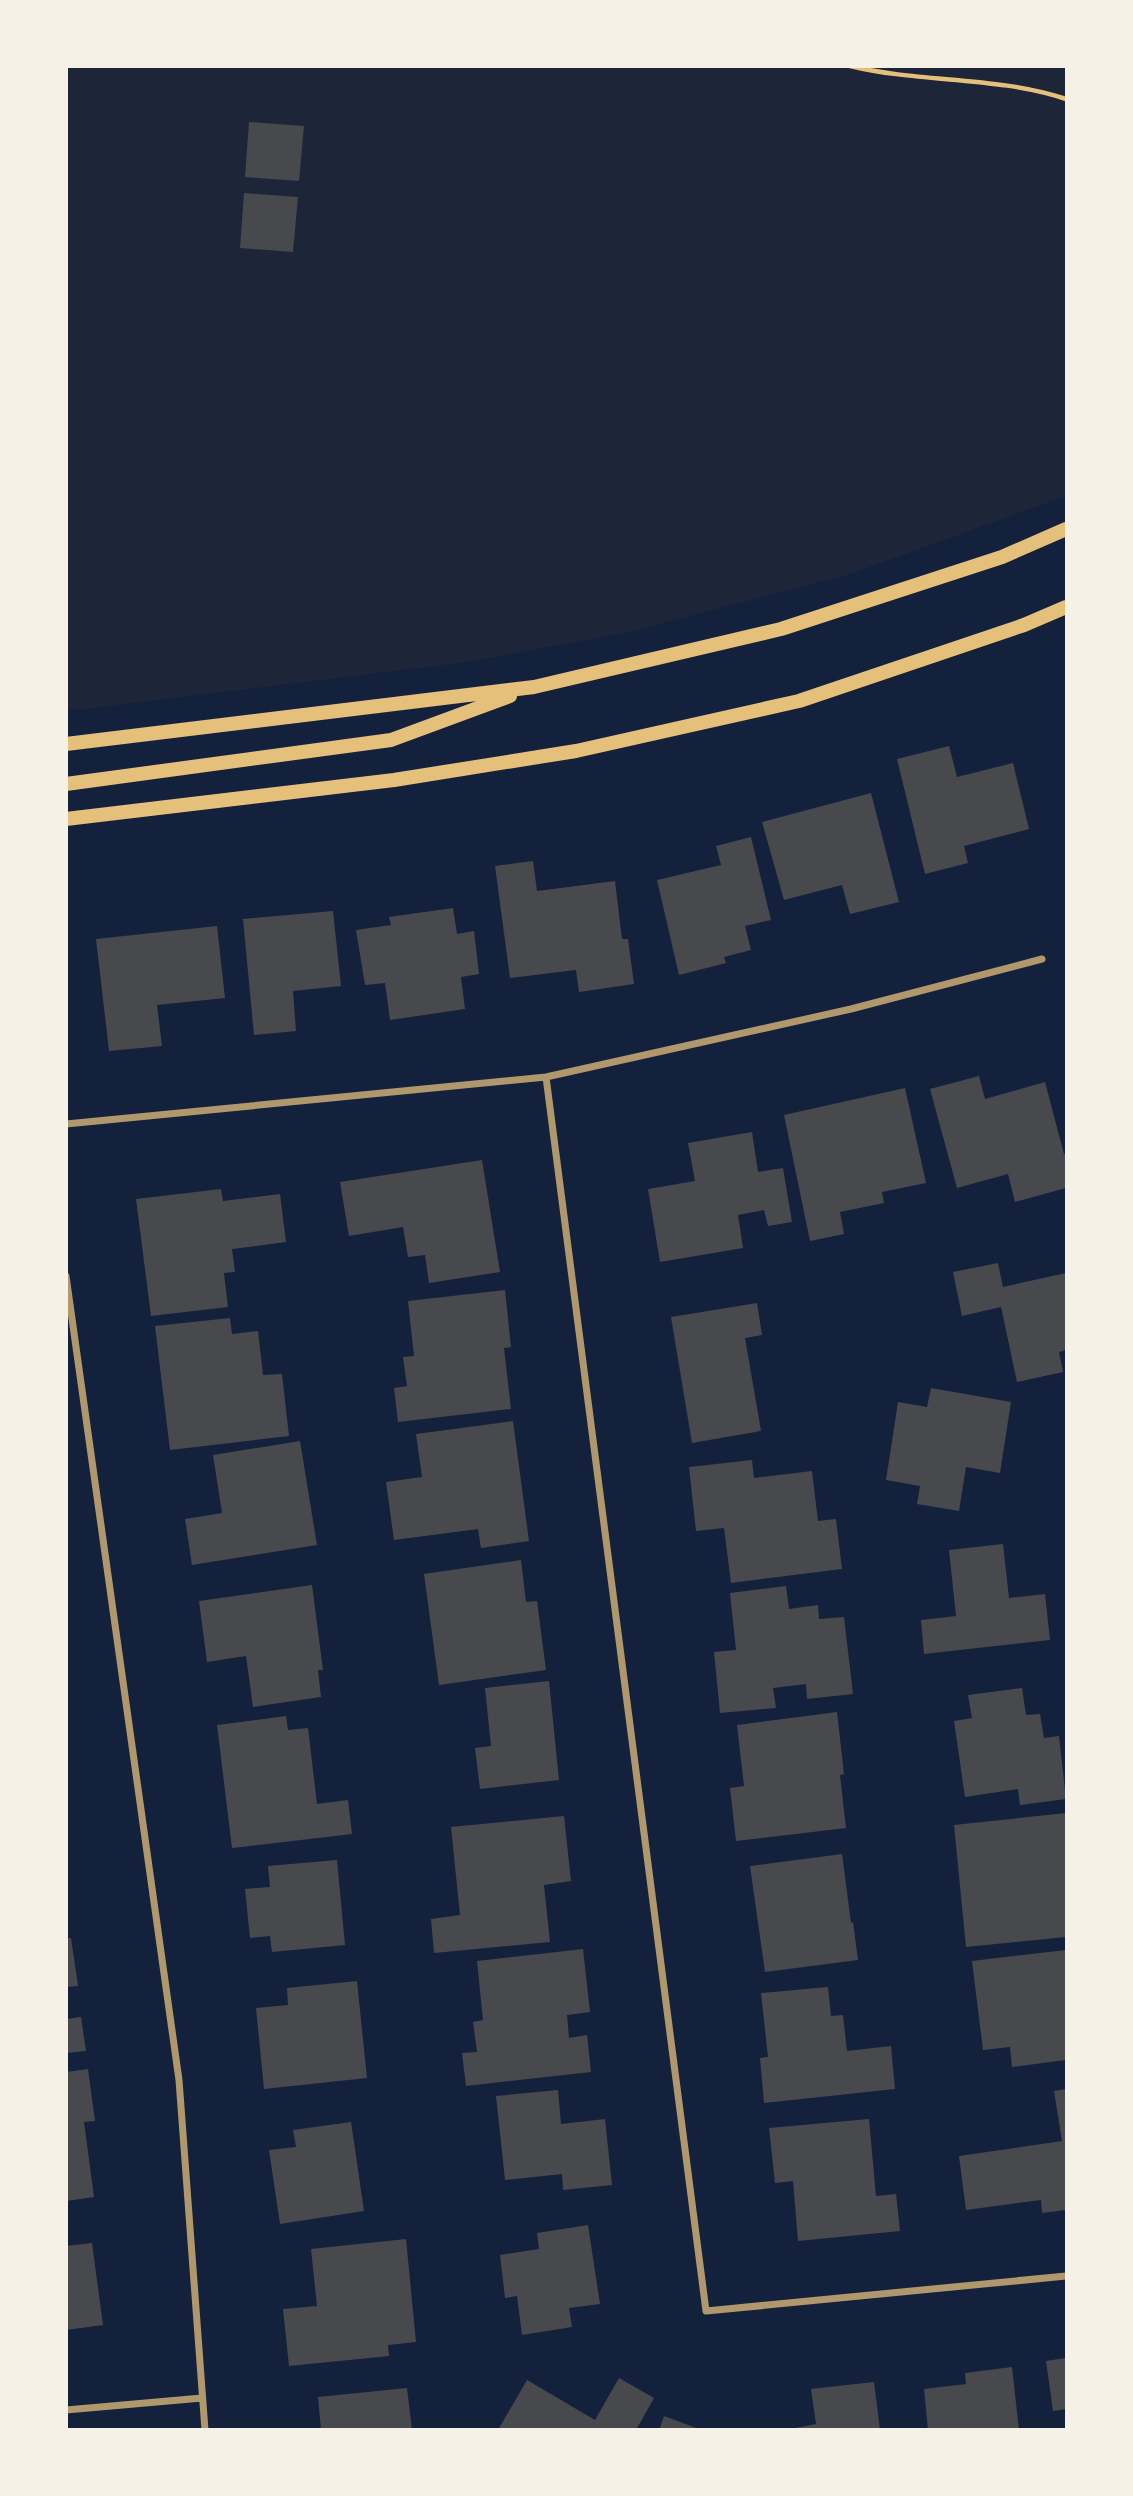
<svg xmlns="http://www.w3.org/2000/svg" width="1133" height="2496" viewBox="0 0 1133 2496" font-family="Figtree,sans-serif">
<rect width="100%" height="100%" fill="#14213d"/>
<path fill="#1d2539" d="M66 67H1066V496L850 574 629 632 468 662 67 711Z"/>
<path fill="#48494c" d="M249 122 304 126 299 181 245 177Z
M244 193 298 197 293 252 240 248Z
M949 746 957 777 1013 763 1029 829 964 846 968 863 925 874 897 759Z
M871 793 899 902 850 914 842 885 784 900 762 822Z
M751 837 771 920 745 926 751 950 724 957 726 963 679 975 657 880 721 865 716 846Z
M533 861 537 891 615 881 622 939H628L634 984 579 992 576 970 510 978 495 866Z
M453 908 457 934 474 931 479 974 461 977 465 1009 390 1020 385 983 365 985 356 930 391 925 389 917Z
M333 911 341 986 293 991 296 1031 254 1035 243 919Z
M217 926 225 998 157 1005 162 1046 109 1051 96 939Z
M979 1076 985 1099 1045 1082 1064 1154 1066 1153V1188L1015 1202 1008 1174 957 1188 930 1089Z
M905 1088 926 1183 882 1192 884 1203 840 1212 844 1234 810 1241 784 1115Z
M752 1132 758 1172 783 1168 792 1222 768 1226 764 1210 738 1215 743 1248 660 1262 648 1189 695 1181 688 1143Z
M482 1160 500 1272 429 1283 425 1255 408 1257 403 1227 349 1236 340 1182Z
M221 1189 223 1201 280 1194 286 1242 232 1249 235 1272 224 1273 228 1307 151 1316 136 1199Z
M998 1263 1003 1287 1066 1273V1350L1059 1352 1063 1372 1017 1382 1001 1307 962 1316 953 1272Z
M505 1290 511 1347 504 1348 511 1409 398 1422 394 1388 407 1386 403 1357 414 1356 408 1301Z
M757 1303 762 1335 745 1338 761 1431 692 1443 671 1317Z
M230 1318 232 1334 258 1331 263 1375 282 1374 289 1436 170 1450 155 1326Z
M931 1388 1011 1402 1000 1473 966 1467 959 1511 917 1504 920 1486 886 1480 898 1402 927 1407Z
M513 1421 529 1541 481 1548 478 1529 394 1540 386 1482 422 1477 416 1434Z
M300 1441 317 1545 192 1565 185 1519 222 1513 213 1455Z
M752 1460 754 1478 812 1471 818 1521 836 1519 842 1569 731 1583 724 1528 696 1531 689 1467Z
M1003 1544 1009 1598 1045 1594 1050 1640 924 1654 921 1620 956 1616 949 1550Z
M521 1560 526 1602 537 1601 546 1670 439 1685 424 1574Z
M312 1585 323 1670H318L321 1697 253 1707 246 1656 207 1662 199 1601Z
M786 1586 789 1609 818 1605 819 1619 844 1617 853 1694 807 1699 806 1684 773 1688 776 1708 720 1713 714 1652 736 1650 730 1593Z
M549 1681 559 1780 480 1789 475 1748 491 1746 485 1688Z
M1022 1688 1026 1715 1040 1714 1044 1738 1059 1736 1066 1799 1020 1805 1018 1789 965 1797 954 1721 972 1718 968 1695Z
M837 1712 844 1774 840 1775 846 1828 736 1841 730 1788 744 1786 737 1725Z
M286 1716 288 1730 308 1728 317 1804 348 1800 352 1834 232 1848 217 1725Z
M1066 1813V1937L966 1947 954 1825Z
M564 1816 571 1881 544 1885 550 1942 434 1953 431 1919 460 1915 451 1827Z
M842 1854 851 1923 853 1922 858 1960 765 1972 750 1866Z
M337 1860 345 1945 272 1952 270 1936 250 1938 245 1889 270 1887 268 1866Z
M66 1938H71L78 1986 66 1987Z
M583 1949 590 2012 567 2015 569 2038 587 2035 591 2072 466 2086 462 2053 477 2052 473 2022 483 2020 477 1961Z
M1066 1950V2060L1012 2067 1010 2047 983 2050 972 1961Z
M357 1981 367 2078 264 2089 256 2008 288 2005 287 1988Z
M828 1987 831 2016 843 2015 847 2051 891 2046 895 2089 764 2103 760 2058 768 2057 761 1993Z
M81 2017 86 2051 66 2053V2019Z
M88 2069 95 2121 84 2122 94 2197 66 2201V2072Z
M1066 2089V2210L1042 2213 1041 2200 966 2210 959 2156 1062 2141 1054 2091Z
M558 2090 561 2124 605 2119 612 2185 563 2190 562 2174 505 2180 496 2096Z
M869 2119 876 2196 896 2194 900 2231 798 2241 793 2181 775 2183 769 2128Z
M351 2122 364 2211 280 2224 269 2150 296 2147 293 2130Z
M588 2225 600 2304 569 2308 572 2327 522 2335 517 2296 505 2298 500 2255 539 2249 537 2233Z
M406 2239 416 2342 388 2345 389 2356 289 2366 283 2309 317 2306 311 2249Z
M92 2243 103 2325 66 2330V2246Z
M1066 2358V2409L1053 2411 1046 2361Z
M1012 2367 1019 2430H928L924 2389 966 2384 965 2373Z
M619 2378 654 2398 636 2430H498L527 2380 595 2420Z
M874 2382 880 2430H785L816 2424 811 2389Z
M407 2388 412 2430H321L318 2397Z
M664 2416 699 2429V2430H659Z"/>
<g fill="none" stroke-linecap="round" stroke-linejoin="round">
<path stroke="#e5c07b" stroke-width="4.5" d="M850 66C921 83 997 76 1066 99"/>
<path stroke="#b1986c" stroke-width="7" d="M546 1077 706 2311 1066 2276
M66 1124 546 1077 851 1009 1042 959
M66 1276 179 2080 205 2430
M66 2410 202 2398"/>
<path stroke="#e5c07b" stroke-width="14" d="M66 744 534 687 781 629 1002 557 1066 529
M66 784 391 740 510 696
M66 819 394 780 576 751 799 701 1024 625 1066 607"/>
</g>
<rect width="1133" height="2496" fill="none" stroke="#f6f1e7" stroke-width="136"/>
</svg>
